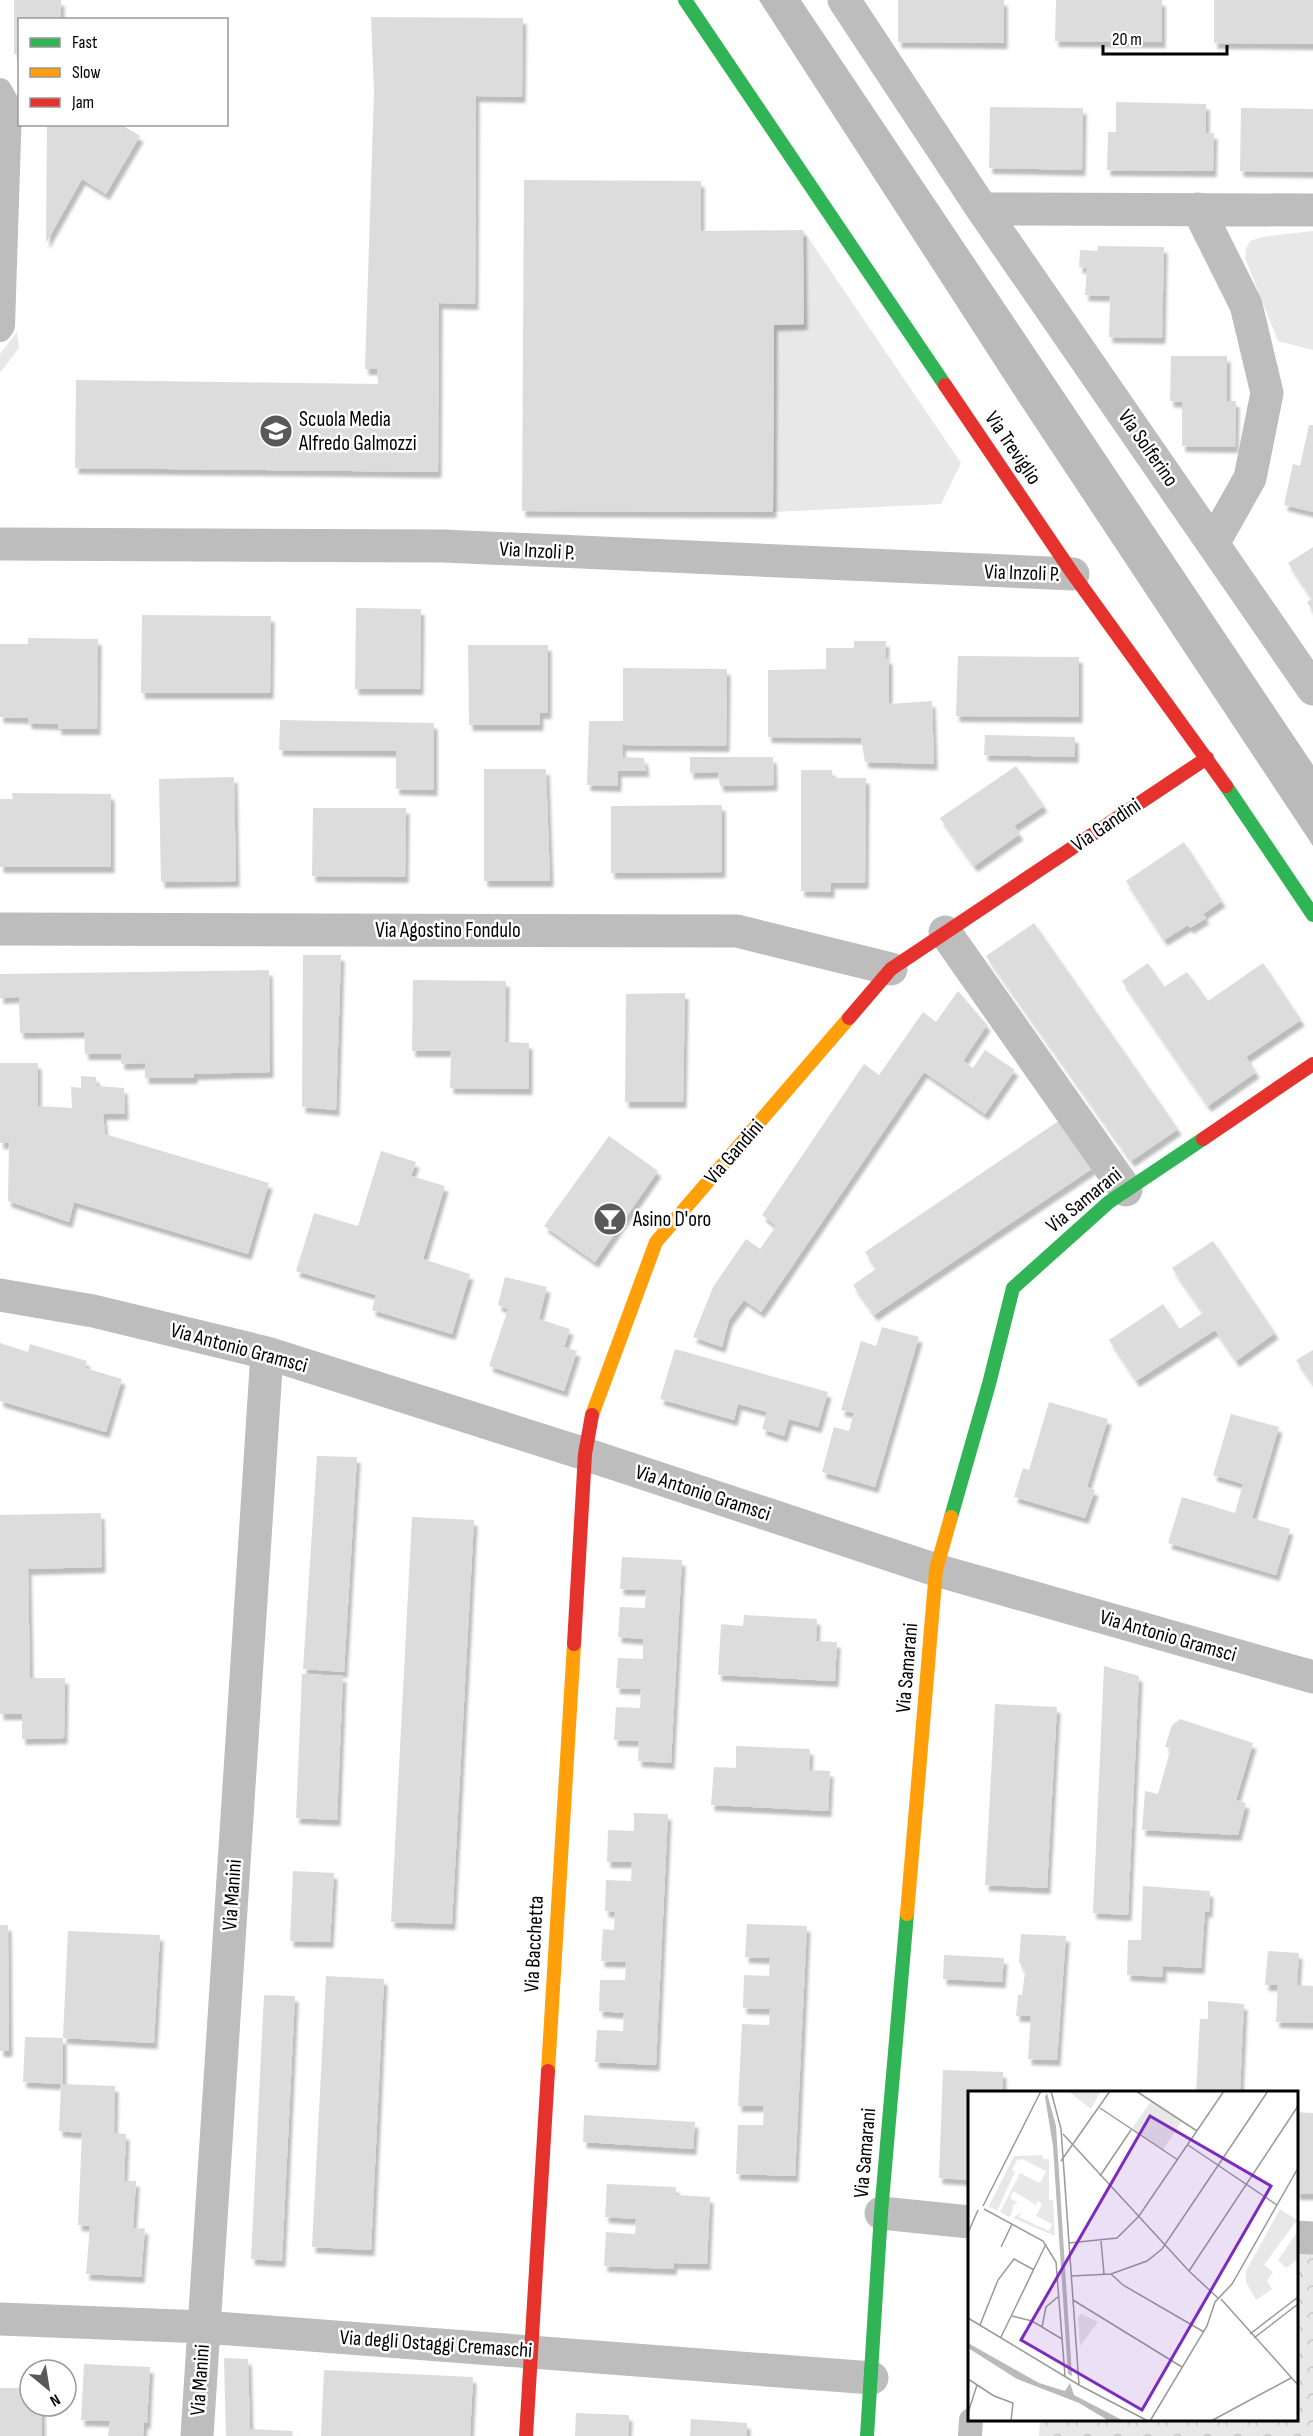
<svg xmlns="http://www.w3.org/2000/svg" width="1313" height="2436" viewBox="0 0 1313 2436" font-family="'Sofia Sans Condensed',sans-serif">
<defs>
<pattern id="park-crowns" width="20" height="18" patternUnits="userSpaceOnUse" patternTransform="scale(1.5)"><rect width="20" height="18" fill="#e8e8e8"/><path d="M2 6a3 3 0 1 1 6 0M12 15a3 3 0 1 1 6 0" fill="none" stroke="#c5c5c5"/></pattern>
<filter id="shadow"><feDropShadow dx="3.5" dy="6" stdDeviation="1.5" flood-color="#0004"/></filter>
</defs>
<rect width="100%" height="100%" fill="#fff"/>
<path fill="#e8e8e8" d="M803 230 961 463 941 504 773 512 774 325 804 324Z
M1313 231V350L1278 341 1245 258 1246 248 1250 241 1262 237Z
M17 332 19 348 0 373V354Z"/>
<path fill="url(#park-crowns)" d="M1297 2236 1313 2237V2436H1039L1040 2420H1296Z"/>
<path fill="#bababa" d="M759 0H801L1313 765V846L1019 402Z"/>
<path fill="#dcdcdc" filter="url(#shadow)" d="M14 0H61V20H20V54H14Z
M898 0H1004V43L898 42Z
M1056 0H1162V42L1055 41Z
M1214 0H1313V44L1214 43Z
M371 17 523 18 522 97 476 96 475 304 439 303 438 472 75 468 76 380 378 384 377 369H365L374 91Z
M1116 102 1206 104V133H1214L1213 171 1107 170 1108 132H1116Z
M990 107 1083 108 1082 170 989 168Z
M1241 108 1313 109V172L1240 171Z
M47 124H120L140 136 106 194 82 179 46 243Z
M524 180 701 181V231L803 230 804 324 774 325 773 512 522 511Z
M1098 246 1164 247 1162 338 1109 337 1110 296 1085 295 1087 268 1079 267 1080 250 1097 251Z
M1171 356H1227V401H1236L1235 447 1182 446V402L1170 401Z
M1309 425H1313V512L1284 505 1293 464 1300 466Z
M1313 547V612L1307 602 1312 599 1288 563Z
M356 608 421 609 420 689H355Z
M142 615 271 616 270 693H141Z
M28 638 98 639 97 729H58V724L28 723V718L0 717V644H28Z
M854 641H886L885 658H889V704L932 701 934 764 865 762 861 738 768 737V670L826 669V648H854Z
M468 645H548V713H540V725H469Z
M958 656 1079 657V717L956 716Z
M623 668 727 669 726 746 622 745 623 757 644 758 646 771H618V786L587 785 589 721H623Z
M280 720 434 723V790L396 789V751L279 750Z
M985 735 1075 737V757L984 755Z
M690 757H773L774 785 720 786 718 772 690 773Z
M1016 766 1044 806 1014 826 1020 834 974 866 940 818Z
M484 769H546L550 881H484Z
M801 770H832L833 778H866L865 883H831V892L801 891Z
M234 777 236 881 161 882 159 779Z
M12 793 111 794V867H0V799H13Z
M722 805V872L611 873V806Z
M313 808H406L405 877 312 876Z
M1184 842 1222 901 1203 914 1206 918 1190 928 1188 925 1164 940 1126 881Z
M1034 923 1178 1129 1131 1161 986 956Z
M303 955H341L336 1110 302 1107Z
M1148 963 1164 987 1187 972 1208 1001 1263 963 1301 1020 1246 1057 1256 1072 1208 1106 1122 981Z
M269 970 270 1072 194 1074V1078H145V1063L121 1064V1054H85L84 1032 20 1033 19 997 0 998V974Z
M413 980 506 981 505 1042 529 1043V1089L450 1088 451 1051H412Z
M958 991 987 1025 963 1061 973 1068 985 1050 1015 1070 985 1114 924 1072 761 1312 744 1300 729 1320 722 1347 693 1337 713 1287 746 1239 760 1249 776 1226 762 1215 864 1064 879 1075 923 1012 936 1022Z
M685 993 683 1102H625L626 994Z
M0 1063H38V1106L72 1108 71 1087 81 1088V1076L96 1077 97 1086 124 1088 125 1114H103L105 1134 269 1183 248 1254 74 1202 69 1222 8 1201 9 1143H0Z
M1060 1120 1093 1168 874 1315 853 1285 876 1269 865 1252Z
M609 1136 658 1171 595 1262 544 1226Z
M381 1151 416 1162 411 1176 445 1186 423 1259 470 1274 452 1334 372 1310 376 1295 296 1271 314 1213 358 1226Z
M1213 1241 1275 1333 1236 1361 1215 1330 1136 1381 1109 1340 1163 1304 1179 1329 1203 1313 1172 1268Z
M505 1277 547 1287 539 1319 570 1329 564 1347 577 1351 564 1391 489 1366 508 1309 498 1305Z
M882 1327 919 1337 875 1487 822 1472 834 1427 849 1431 854 1413 841 1410 861 1341 876 1346Z
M0 1343 28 1352 30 1344 87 1361 85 1368 122 1379 106 1432 0 1401Z
M675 1349 828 1392 818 1427 789 1419 784 1436 762 1429 767 1412 738 1404 734 1420 660 1399Z
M1313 1350V1384L1296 1360Z
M1049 1402 1108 1419 1087 1487 1095 1490 1085 1518 1014 1497 1023 1468 1029 1470Z
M1231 1414 1279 1427 1252 1518 1290 1529 1276 1575 1168 1543 1182 1497 1235 1513 1243 1484 1213 1475Z
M317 1456 357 1457 344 1672 303 1669Z
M101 1513 102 1567 28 1569 30 1678H65L64 1738 22 1739V1714H0V1515Z
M412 1517 474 1520 452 1924 391 1922Z
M622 1557 682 1560 671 1763 638 1761 639 1741 614 1740 616 1707 640 1708 641 1689 616 1688 618 1658 643 1659V1639L618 1637 620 1607 645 1608 646 1590 620 1589Z
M744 1615 817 1619 816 1641 837 1642 835 1681 718 1675 721 1624 743 1626Z
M1104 1666 1139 1676 1128 1915 1093 1913Z
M302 1674 343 1676 337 1820 296 1818Z
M995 1704 1057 1707 1047 1888 985 1885Z
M1180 1719 1253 1743 1236 1800 1246 1803 1238 1835 1142 1830 1145 1791 1158 1794 1171 1748 1165 1747 1172 1725Z
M736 1746 810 1749 809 1770 830 1771 828 1811 711 1805 714 1767 736 1768Z
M634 1813 668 1814 656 2065 595 2062 597 2030 623 2031 624 2013 599 2011 600 1980H625L626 1962 601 1961 603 1929 614 1930 615 1912 605 1911 606 1880 631 1881 632 1862H607L608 1830 634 1831Z
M293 1871 334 1873 330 1942 290 1941Z
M1143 1886 1210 1891 1209 1912 1205 1911 1201 1968 1163 1966V1977L1127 1975 1128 1940H1141Z
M747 1924 807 1926 795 2176 736 2174 738 2125H763L764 2106H738L742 2024 769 2025 770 2009 743 2008 744 1975 769 1976 770 1958 745 1957Z
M0 1925H8L9 2051H0Z
M68 1931 160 1935 154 2043 63 2038Z
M1021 1934 1066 1936 1057 2060 1028 2059 1031 2016H1016L1018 1995H1022L1025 1972 1019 1962Z
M1268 1951 1299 1953 1297 1985 1313 1986V2023L1276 2022 1278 1985H1265Z
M944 1955 1004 1958 1002 1982 943 1979Z
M326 1976 384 1979 371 2250 312 2247Z
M264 1995 295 1996 282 2261 251 2259Z
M1208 2001 1244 2004 1240 2092H1196L1200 2019H1208Z
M25 2037 63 2038V2084L115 2086 114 2133 126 2134 124 2181H136L133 2229 145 2228 141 2277 86 2274 90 2226 78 2225 82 2133 59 2131 61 2084 23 2082Z
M943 2070 1003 2072V2092H969V2180L939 2178Z
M1296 2112 1313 2113V2194H1296Z
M584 2115 695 2122 693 2149 583 2142Z
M607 2184 676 2187V2195L710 2197 707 2264 674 2263 673 2269 604 2266 606 2232 635 2234 636 2219 605 2217Z
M224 2358 248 2359 250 2429 293 2431 292 2436H226Z
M84 2364 150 2367 147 2423H144L143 2436H108L110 2421 81 2420Z
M324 2370 473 2377 470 2436H321Z
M0 2388H30V2406H42V2436H0Z
M576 2413 629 2415 628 2436H575Z
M691 2419 747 2423V2436H690Z"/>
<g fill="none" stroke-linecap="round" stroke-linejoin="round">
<path stroke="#bdbdbd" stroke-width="24" d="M0 90 10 108 3 326 0 330
M970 2436 971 2420"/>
<path stroke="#bdbdbd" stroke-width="33" d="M844 0 982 209 1313 689
M982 209 1313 210
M1198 209 1246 305 1267 393 1250 478 1214 542
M0 544 444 546 1073 574
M0 929 737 931 891 969
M945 932 1126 1190
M0 1295 93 1311 267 1353 585 1454 936 1570 1313 1677
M881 2213 970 2222
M1296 2237 1313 2238
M0 2319 204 2327 872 2378
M197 2436 267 1353"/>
<path stroke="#30b455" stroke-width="14" d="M685 0 945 385
M1226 786 1313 915
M951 1517 989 1384 1013 1288 1109 1202 1203 1139
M867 2436 881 2213 907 1914"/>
<path stroke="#ff9f0a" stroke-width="14" d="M592 1415 656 1242 849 1018
M907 1914 936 1570 951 1517
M548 2071 574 1644"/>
<path stroke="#e5322d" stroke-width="14" d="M945 385 1073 574 1226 786
M849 1018 891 969 1207 758
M1203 1139 1313 1064
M574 1644 585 1454 592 1415
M526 2436 548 2071"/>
</g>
<defs>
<symbol id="school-disc" viewBox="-11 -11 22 22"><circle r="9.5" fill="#595959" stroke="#fff"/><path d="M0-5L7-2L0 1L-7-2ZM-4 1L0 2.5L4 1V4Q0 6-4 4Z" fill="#fff"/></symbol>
<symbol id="bar-disc" viewBox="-11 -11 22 22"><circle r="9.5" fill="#595959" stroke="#fff"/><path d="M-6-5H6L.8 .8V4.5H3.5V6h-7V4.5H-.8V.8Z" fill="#fff"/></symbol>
</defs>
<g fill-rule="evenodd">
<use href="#school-disc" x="257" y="412" width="38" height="38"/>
<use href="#bar-disc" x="591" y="1200" width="38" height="38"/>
</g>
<g text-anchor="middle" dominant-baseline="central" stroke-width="5" stroke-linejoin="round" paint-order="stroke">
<g font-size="21" fill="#000" stroke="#fff" text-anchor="start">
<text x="299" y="419">Scuola Media<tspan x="299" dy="24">Alfredo Galmozzi</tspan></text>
<text x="633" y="1219">Asino D'oro</text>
</g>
<g font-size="21" fill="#000" stroke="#fff">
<text transform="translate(1013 448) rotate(56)">Via Treviglio</text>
<text transform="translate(1148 448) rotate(55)">Via Solferino</text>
<text transform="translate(537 551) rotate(3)">Via Inzoli P.</text>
<text transform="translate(1022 573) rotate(2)">Via Inzoli P.</text>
<text transform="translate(1106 825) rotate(-34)">Via Gandini</text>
<text x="448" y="930">Via Agostino Fondulo</text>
<text transform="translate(734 1152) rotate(-49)">Via Gandini</text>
<text transform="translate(1084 1200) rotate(-39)">Via Samarani</text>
<text transform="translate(239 1348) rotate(15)">Via Antonio Gramsci</text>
<text transform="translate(703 1493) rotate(18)">Via Antonio Gramsci</text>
<text transform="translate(1168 1636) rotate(16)">Via Antonio Gramsci</text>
<text transform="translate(907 1668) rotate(-85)">Via Samarani</text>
<text transform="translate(232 1895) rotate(-86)">Via Manini</text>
<text transform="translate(534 1944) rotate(-87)">Via Bacchetta</text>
<text transform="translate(865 2153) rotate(-85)">Via Samarani</text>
<text transform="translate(436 2344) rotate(4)">Via degli Ostaggi Cremaschi</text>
<text transform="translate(200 2380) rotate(-86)">Via Manini</text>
</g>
</g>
<g transform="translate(968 2091)">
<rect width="330" height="330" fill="#fff"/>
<path d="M100 0H133L123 18ZM74 64 75 68H81V109H85L87 145 45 127 54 121 51 126 81 140 84 133 68 125 74 113 70 110 68 114 45 100 42 107 50 112 45 114 44 122 41 126 32 121 52 82 72 92 78 80 54 68 49 69 44 79 47 81 29 120 21 115 46 65ZM312 118 329 129 296 174 305 181 299 190 304 198 288 209 278 191V180ZM330 140V168L318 177 310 169ZM114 223 130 231 112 255 110 225Z" fill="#e8e8e8"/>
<path d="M183 10 214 30 195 59 163 39Z" fill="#e8e8e8"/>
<path d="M79 2 88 35 104 285 100 283 85 55 77 6ZM0 252 71 292 97 300 102 292 106 304 156 330H141L111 312 49 288 0 257Z" fill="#bababa"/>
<path fill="none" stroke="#999" stroke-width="1.5" d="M83 0 93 38 111 294M168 0 229 40M132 17 210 69M95 43 221 180 251 208M220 54 309 114M93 70 142 0M132 85 163 39M15 115 73 0M16 118 75 150 88 171 97 285M0 142 10 119M133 150 136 183M101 152 149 147 171 125 256 0M33 156 44 133M221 180 330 15M143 183 155 194 236 241M103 185 143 183 179 170 194 158 300 0M253 208 330 294M105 209 214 276M44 225 64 230 94 248M0 227 111 294 180 330M12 234 30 189 46 168 66 179M74 236 78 216 91 205M282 243 330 206M33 246 78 153M286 247 330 213M0 288 26 305 45 312 43 330M0 322 9 294M182 330 239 235 247 211 264 193 330 77M243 330 323 287"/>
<path fill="#7b2cbf" fill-opacity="0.15" stroke="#7b2cbf" stroke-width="3" d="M182 25 303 95 174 319 53 249Z"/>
<rect width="330" height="330" fill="none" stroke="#000" stroke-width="3"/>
</g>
<rect x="18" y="18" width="210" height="108" fill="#ffffff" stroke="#999999" stroke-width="1.5"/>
<rect x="30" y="38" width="30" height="9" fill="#30b455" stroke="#999999" stroke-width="1.5"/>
<text x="72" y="48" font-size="18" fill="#000000">Fast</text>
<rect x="30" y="68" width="30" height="9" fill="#ff9f0a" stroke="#999999" stroke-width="1.5"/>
<text x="72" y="78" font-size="18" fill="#000000">Slow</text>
<rect x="30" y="98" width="30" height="9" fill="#e5322d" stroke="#999999" stroke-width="1.5"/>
<text x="72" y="108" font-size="18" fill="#000000">Jam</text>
<g transform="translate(48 2388) rotate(150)"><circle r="28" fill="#ffffff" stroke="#999999" stroke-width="1.5"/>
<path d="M0-4.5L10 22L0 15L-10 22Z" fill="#595959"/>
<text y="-9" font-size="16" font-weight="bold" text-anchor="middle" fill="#000000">N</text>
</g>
<path d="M1103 45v9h124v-9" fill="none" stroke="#000000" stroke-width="3"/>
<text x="1112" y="45" font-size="18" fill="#000000" stroke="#ffffff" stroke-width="4.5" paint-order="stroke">20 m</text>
</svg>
